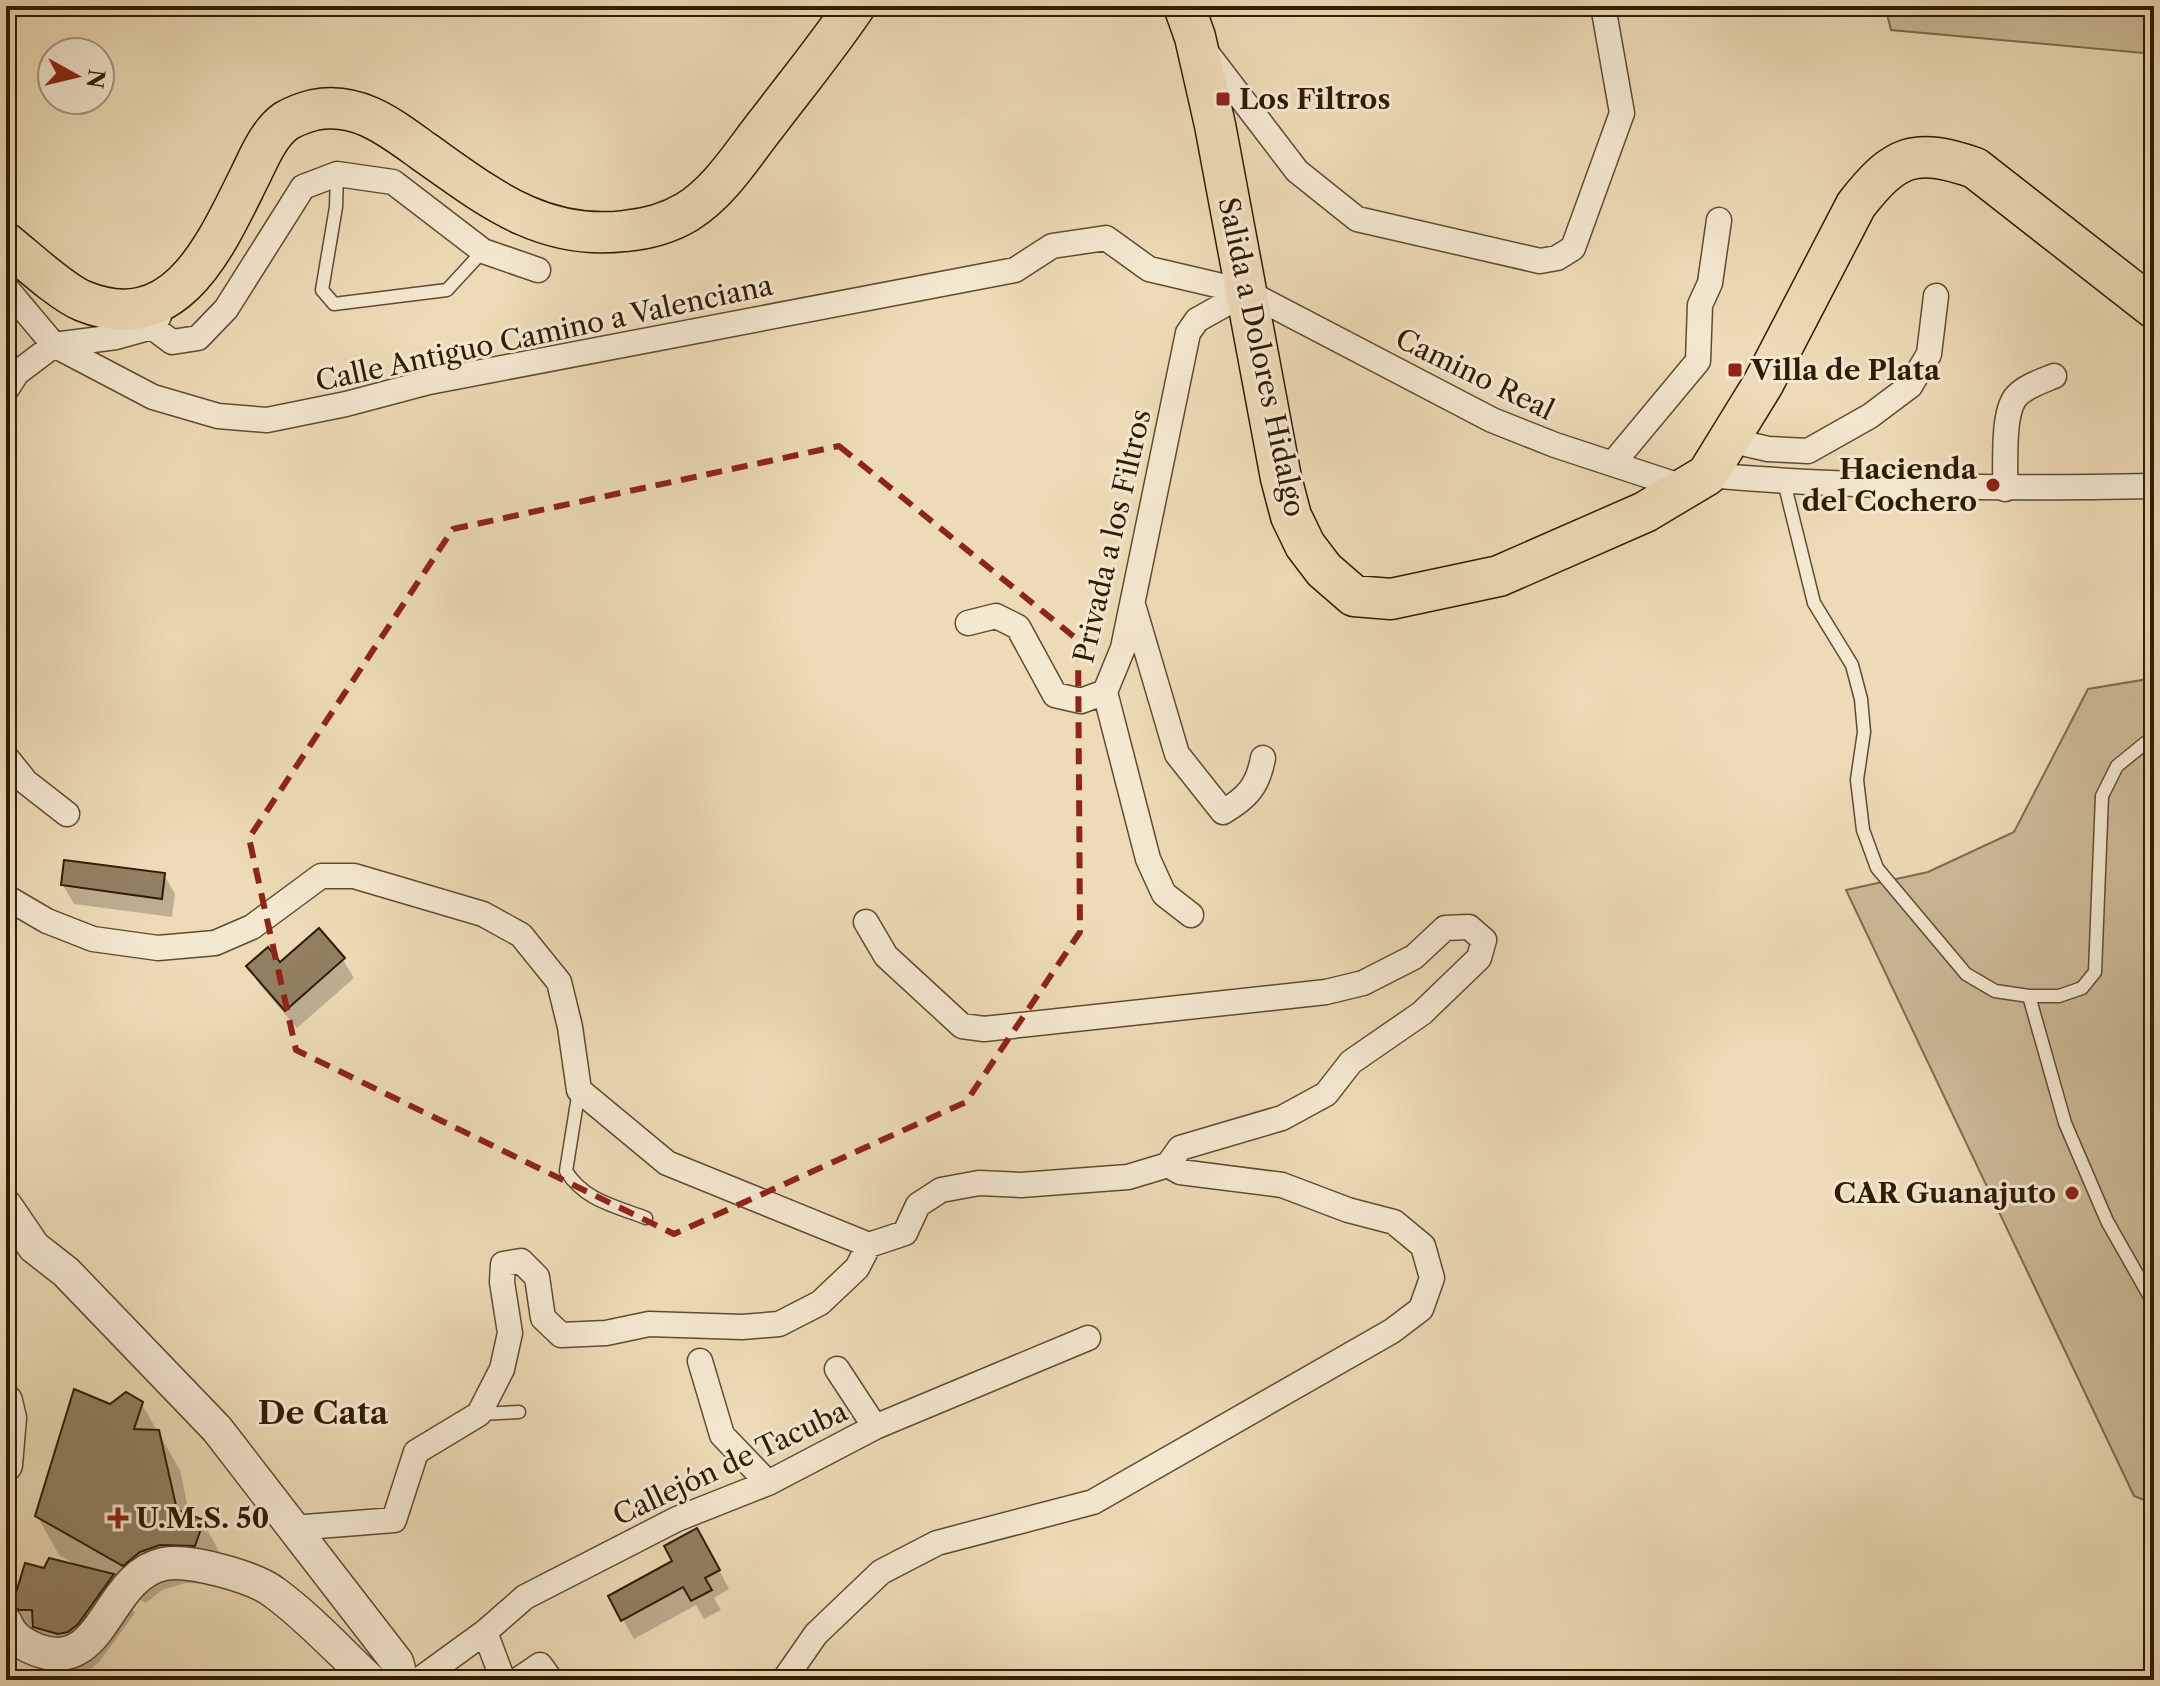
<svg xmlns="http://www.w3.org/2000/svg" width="2160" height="1686" viewBox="0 0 2160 1686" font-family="'Libre Caslon Text',serif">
<rect width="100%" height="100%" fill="#ecdbb6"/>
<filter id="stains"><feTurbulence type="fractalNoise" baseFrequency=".0025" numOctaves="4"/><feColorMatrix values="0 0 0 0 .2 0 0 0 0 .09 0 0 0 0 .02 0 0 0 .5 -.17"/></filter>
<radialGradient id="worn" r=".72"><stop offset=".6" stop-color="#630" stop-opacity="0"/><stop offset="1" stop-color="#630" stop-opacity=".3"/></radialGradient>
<path fill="#ccbb98" stroke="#7d6c4e" stroke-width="2" d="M1885 6H2154V54L1891 30Z
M2154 678V1504L2134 1496 1846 890 1928 872 2014 832 2088 689Z"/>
<path fill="#0003" d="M164 875 175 894 172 917 74 904 63 885Z
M343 960 354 978 297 1028 260 985 249 966Z
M141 1403 180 1470 190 1517 202 1521 224 1560 217 1584 185 1583 162 1590 146 1603 121 1589 135 1613 99 1662 90 1670 81 1672 57 1665 37 1644 14 1605 45 1571 78 1566 59 1555 37 1516 111 1407Z
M708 1549 729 1589 714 1598 721 1610 704 1619 696 1605 634 1639 610 1597Z"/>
<path fill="#918061" stroke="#2e1d04" stroke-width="2" d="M64 860 165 873 162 899 61 885Z
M319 928 345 958 285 1011 246 966 268 947 280 962Z
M74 1389 110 1404 126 1392 143 1402 134 1429 159 1430 177 1510 204 1520 195 1546 160 1545 140 1552 123 1566 35 1516Z
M697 1528 720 1570 705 1578 712 1590 691 1601 683 1587 621 1621 608 1596 672 1561 664 1546Z
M49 1558 114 1574 78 1624 68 1632 58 1634 33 1627 32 1610H19L12 1606 25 1563 44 1568Z"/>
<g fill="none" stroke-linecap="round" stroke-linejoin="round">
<defs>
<path id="service" d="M337 174 336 207 322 290 334 304 447 290 483 251
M1784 482 1814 603 1852 665 1861 699 1864 732 1857 780 1863 830 1877 868 1966 974 1995 991 2029 996H2059L2082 988 2095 972 2102 796 2117 766 2154 736
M2029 996 2065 1123 2107 1221 2154 1304
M579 1090 566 1171C585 1201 615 1206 646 1218
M479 1414 519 1412"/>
<path id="minor" d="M1206 52 1297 171 1357 219 1540 261 1557 258 1573 248 1622 113 1603 6
M6 288 54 345 153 397 218 416 267 420 346 404 429 382 1015 270 1052 246 1106 238 1149 269 1247 292 1492 420 1555 445 1686 488
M152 327 172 342 198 338 226 309 303 187 337 174 393 182 483 251 538 270
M6 390 17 373 54 345 116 337 152 327 159 316
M1729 440 1768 449 1808 451 1870 416 1910 386 1929 354 1936 296
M1614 462 1698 361 1700 305 1710 283 1719 220
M1707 475C1856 488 2005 489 2154 486
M2005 489C2006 466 2002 416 2015 398 2023 387 2042 381 2054 376
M1133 605 1177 754 1223 812C1247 798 1258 786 1263 758
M968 623 996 616 1018 627 1055 695 1081 701 1105 692 1123 648 1188 333 1197 320 1247 292
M1105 692 1148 859 1164 894 1191 915
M6 757 26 782 67 814
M6 897 47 921 93 939 158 948 215 943 252 927 321 876H354L483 914 521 935 559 982 570 1027 579 1090 667 1163 869 1245 905 1233 918 1205 941 1190 979 1183 1021 1185 1128 1177 1168 1165 1180 1148 1282 1118 1326 1094 1351 1062 1422 1013 1479 958 1484 940 1469 927 1445 928 1414 957 1363 983 1326 992 984 1029 962 1026 886 956 866 922
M700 1361 722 1435 768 1483
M837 1369 875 1427
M293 1528 394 1520 416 1452 479 1414 502 1369 510 1333 502 1282 503 1264 521 1261 537 1277 543 1318 561 1335 606 1333 649 1324 742 1327 779 1324 820 1303 857 1268 869 1245
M485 1632 503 1680
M419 1680 485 1632 525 1597 677 1519 768 1483 875 1427 1088 1338
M518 1680 540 1665 551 1680
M784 1680 816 1634 881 1572 937 1543 1093 1502 1392 1331 1421 1309 1432 1278 1423 1246 1394 1222 1348 1210 1282 1185 1180 1172 1168 1165"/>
<path id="tertiary" d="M6 1206 34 1247 66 1272 217 1429 397 1662 399 1669 395 1680
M6 1401 10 1418 6 1465
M6 1623C11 1637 24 1645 37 1650 105 1675 105 1576 164 1564 189 1559 255 1577 275 1593 309 1618 339 1651 370 1680"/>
<path id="primary" d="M1184 6 1195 37 1215 125 1281 478 1291 516 1305 545 1324 570 1354 596 1391 599 1499 576 1645 512 1707 475 1763 384 1856 205C1895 155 1914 147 1975 168L2154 308
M6 243C26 259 61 292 83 301 177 339 216 244 250 176 259 158 268 134 286 121 293 117 306 112 314 110 357 101 390 127 423 151 487 196 541 241 625 231 647 229 667 224 687 212 721 191 744 152 768 122 797 84 828 46 855 6"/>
</defs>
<use href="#service" stroke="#5e4c30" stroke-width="15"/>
<use href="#minor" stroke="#5e4c30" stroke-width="27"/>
<use href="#tertiary" stroke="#5e4c30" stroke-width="35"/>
<use href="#primary" stroke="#2e1d04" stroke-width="43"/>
<use href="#service" stroke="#f3e8d0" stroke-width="12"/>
<use href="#minor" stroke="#f3e8d0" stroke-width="24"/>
<use href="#tertiary" stroke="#f3e8d0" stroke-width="32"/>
<use href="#primary" stroke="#ecdbb6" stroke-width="40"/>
</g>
<path fill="none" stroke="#8f2418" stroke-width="6" stroke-dasharray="16 10" stroke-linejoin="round" d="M839 446 1078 640 1080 932 966 1102 674 1234 296 1050 249 838 453 529Z"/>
<g fill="#8f2418" stroke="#f3e8d0" stroke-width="3">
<rect x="1215" y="91" width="16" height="16" rx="4"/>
<rect x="1727" y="362" width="16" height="16" rx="4"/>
<circle cx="1993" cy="485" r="8"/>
<circle cx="2072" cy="1193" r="8"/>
<path d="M114 1506h8v8h8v8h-8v8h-8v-8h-8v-8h8z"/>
</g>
<g text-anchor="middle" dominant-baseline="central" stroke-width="6" stroke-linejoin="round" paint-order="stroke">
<g font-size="28" font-weight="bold" fill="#2e1d04" stroke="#f3e8d0" text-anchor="start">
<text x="1239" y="99">Los Filtros</text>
<text x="1751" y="370">Villa de Plata</text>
<text x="1977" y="469" text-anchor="end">Hacienda<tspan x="1977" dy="32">del Cochero</tspan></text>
<text x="2056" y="1193" text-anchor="end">CAR Guanajuto</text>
<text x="136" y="1518">U.M.S. 50</text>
</g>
<g font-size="28" fill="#2e1d04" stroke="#f3e8d0">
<text transform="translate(544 333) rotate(-12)">Calle Antiguo Camino a Valenciana</text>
<text transform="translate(1262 357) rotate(78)">Salida a Dolores Hidalgo</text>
<text transform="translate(1475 374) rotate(26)">Camino Real</text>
<text transform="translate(1112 536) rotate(-77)">Privada a los Filtros</text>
<text transform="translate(730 1463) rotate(-25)">Callejón de Tacuba</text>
</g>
<g font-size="32" font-weight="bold" fill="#2e1d04" stroke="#f3e8d0">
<text x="323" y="1412">De Cata</text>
</g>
</g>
<rect width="2160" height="1686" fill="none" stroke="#ecdbb6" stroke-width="32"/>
<rect x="8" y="8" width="2144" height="1670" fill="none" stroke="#2e1d04" stroke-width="4"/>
<rect x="16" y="16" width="2128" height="1654" fill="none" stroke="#2e1d04" stroke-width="2"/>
<g transform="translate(76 76) rotate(98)"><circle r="38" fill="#f3e8d0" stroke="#a4977e" stroke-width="2"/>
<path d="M0-6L14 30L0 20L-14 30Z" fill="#8f2418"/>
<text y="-12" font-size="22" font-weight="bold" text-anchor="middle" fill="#2e1d04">N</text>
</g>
<rect width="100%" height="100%" filter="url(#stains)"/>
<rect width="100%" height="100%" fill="url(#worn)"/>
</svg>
